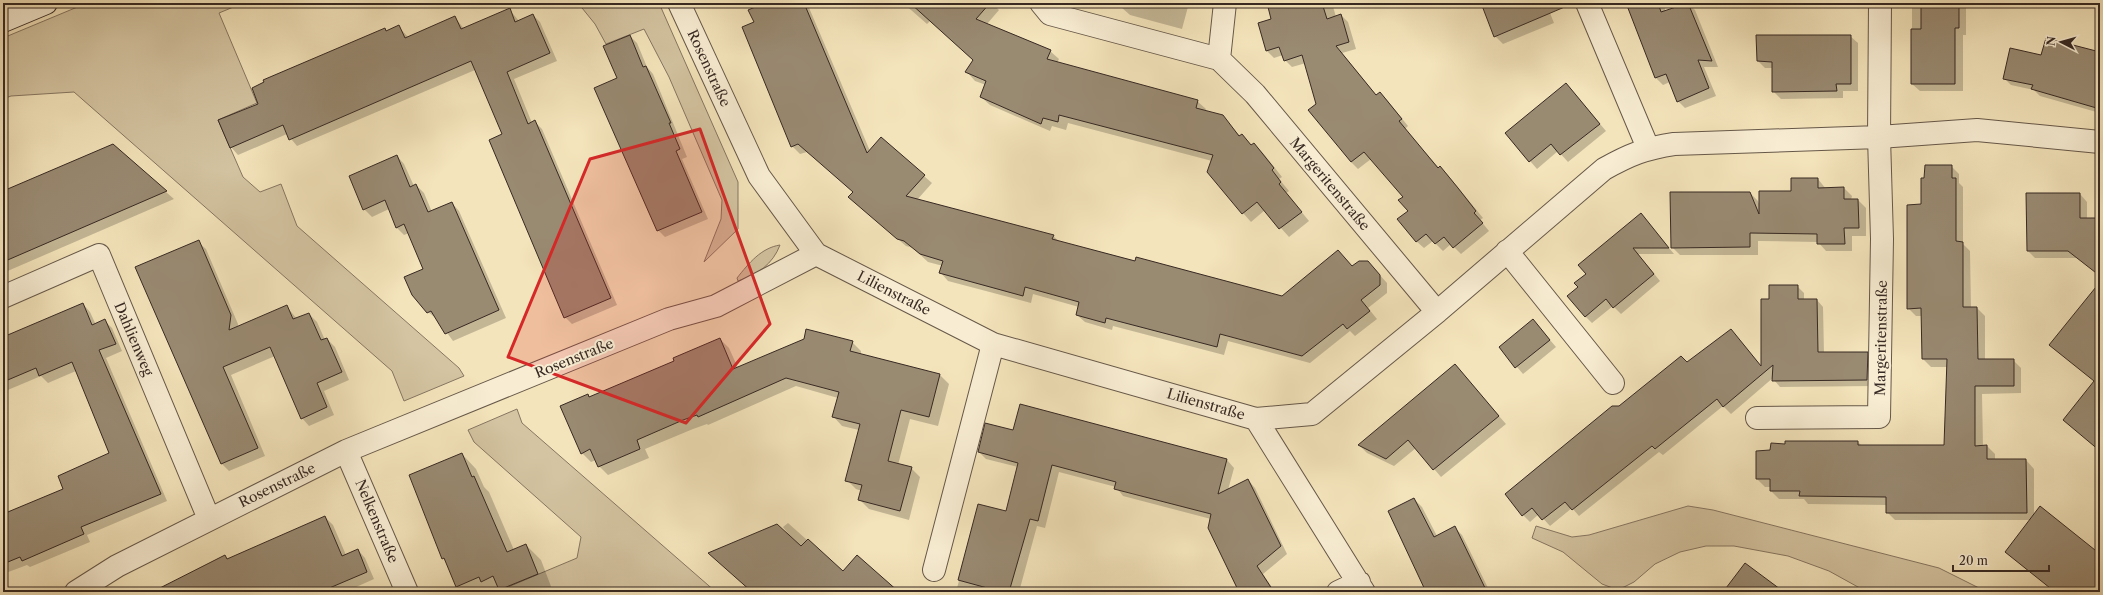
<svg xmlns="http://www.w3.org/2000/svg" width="2103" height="595" viewBox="0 0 2103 595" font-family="'Libre Caslon Text',serif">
<rect width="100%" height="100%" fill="#f4e4bb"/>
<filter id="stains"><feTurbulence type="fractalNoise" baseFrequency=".005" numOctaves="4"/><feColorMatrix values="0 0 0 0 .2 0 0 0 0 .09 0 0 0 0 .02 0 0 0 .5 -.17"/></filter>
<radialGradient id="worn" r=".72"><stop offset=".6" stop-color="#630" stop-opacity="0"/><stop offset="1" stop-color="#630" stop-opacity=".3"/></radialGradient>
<path fill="#d4c4a1" stroke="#867662" d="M87 3H243L219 13 257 103 218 120 243 177 260 192 281 184 297 226 459 368 464 376 404 401 392 371 74 92 11 96 3 99V38Z
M578 3H659L738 182V229L704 262 721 219 722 200 669 77 644 29 606 44 595 24Z
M780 245C773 264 757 275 738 281L737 278C749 263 761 248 780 245Z
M517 409 522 423 716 592H496L577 558 581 537 474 442 468 430Z
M1688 506 1713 510 1939 568 1987 592H1867L1829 571 1788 556 1734 546H1706L1680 552 1655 564 1634 582 1618 590 1602 584 1563 552 1532 538 1536 526 1572 537 1589 535Z"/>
<path fill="#0003" d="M755 3H807L870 151 924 176 932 183 917 200 1053 236 1060 242 1282 297 1338 251 1353 267 1368 262 1387 283V293L1368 308 1377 319 1355 336 1350 331 1310 363 1228 341 1224 355 1113 326 1112 330 1085 322 1077 315 1079 307 1033 294 1031 303 948 281 941 273 943 266 928 262 913 248 906 246 857 204 854 192 807 152 800 154 792 146 755 23 757 7Z
M903 3H992L999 10 987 24 1050 51 1059 59 1057 63 1197 101 1206 109 1205 112 1222 116 1240 136 1242 135 1252 146 1254 144 1263 153 1282 177 1279 179 1289 191 1286 193 1309 221 1289 237 1265 210 1251 222 1243 213 1212 161 1068 123 1066 130 1052 126 1050 131 990 105 981 97 986 85 975 81 967 72 974 61 930 21 927 24Z
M1123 3H1189L1182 29 1130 15 1121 7Z
M1277 3H1332L1336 17 1341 15 1348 22 1356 49 1342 53 1377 96 1380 93 1387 100 1408 126 1405 129 1439 168 1440 167 1447 174 1483 218 1480 220 1489 231 1461 254 1451 244 1443 251 1433 241 1424 248 1416 241 1404 197 1371 159 1358 169 1351 162 1317 104 1306 63 1292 67 1285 60 1283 55 1274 58 1267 51 1259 24 1272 20Z
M1482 3H1546L1554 23 1503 44 1495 36Z
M1627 3H1663L1666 12 1687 3 1695 10 1718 67H1704L1716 96 1685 108 1678 101 1670 82 1663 85 1656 78Z
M1912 3H1966V35H1963V91H1920L1912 84Z
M509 9 519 21 533 15 540 22 557 61 514 79 532 123 535 122 542 129 617 305 572 324 565 317 504 135 475 70 297 146 287 134 238 155 231 147 259 104 387 32 399 27 408 37 455 17 464 29Z
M630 36 637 43 647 67 653 74 687 157 682 159 708 219 665 237 658 230 618 79Z
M1850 36 1858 43V91H1843V98L1781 99 1773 91V68H1765L1758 61Z
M2042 56H2100V113L2040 96 2034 90 2011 85 2004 78Z
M1566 84 1606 131 1568 162 1558 151 1537 169 1506 133Z
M113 146 174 199 3 273V192Z
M397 156 404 164 414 186 416 185 424 193 432 212 452 203 459 211 506 318 453 341 437 319 428 312 425 269 409 233 404 235 396 227 389 209 372 217 364 209Z
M1951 166 1959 174V183L1963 187V244L1970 251 1971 308H1977L1985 316V360H2013L2021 368V393L1982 394 1983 447 1987 446 1995 454V460H2026L2034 469V516L2100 556V592H2055L2006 552 2030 520H1895L1887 512V505L1808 504 1804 499H1779L1771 491V487H1765L1757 479 1858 442 1862 446H1945L1948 367H1931L1923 359 1922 316H1916L1908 308 1922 205Z
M1818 179 1826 189 1844 188 1852 196 1851 200H1858L1866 208V236H1852V251H1826L1818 242 1758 241V255H1680L1672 247 1750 193 1758 201 1760 206Z
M2080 194 2087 202V219H2100V276L2077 258H2035L2028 251Z
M1641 214 1674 254H1638L1660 281 1621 314 1613 306 1592 323 1585 316 1579 287 1587 274Z
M198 242 206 249 238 324V328L287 307 297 319 309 314 317 322 325 340 327 339 335 347 349 380 324 391 334 415 309 426 302 418 275 356 231 375 265 456 229 471 221 463Z
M1797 286 1804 293V300H1817L1823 307 1824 353H1867L1874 360V386L1780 387 1774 380V377L1731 414 1723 406 1663 455 1659 452 1579 516 1572 508 1550 526 1539 514 1530 522 1523 515 1620 407 1687 363 1731 330 1762 367 1770 300Z
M83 304 90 312 96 325 105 321 112 328 122 351 106 358 167 501 87 535 90 542 30 567 27 565 3 574V536L111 453 76 371 48 383 41 376 3 392V338Z
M1533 320 1556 347 1523 374 1500 347Z
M720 339 729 348 738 368 852 342 861 351V354L940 375 949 384 938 426 910 419 898 465 911 468 920 477 909 520 869 509 860 500 862 491 856 489 847 480 859 430 842 426 833 416 838 398 796 386 708 425 707 424 693 429 645 449 649 458 608 475 599 466 596 460 591 462 582 453 588 395 590 397 676 362Z
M1455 366 1506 424 1441 477 1416 448 1394 466 1367 453 1359 445Z
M2100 378V451L2064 420Z
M1021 406 1227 460 1234 468 1228 490 1248 480 1255 488 1287 554 1263 574 1275 592H1240L1211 519 1123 496 1116 487 1059 472 1045 528 1037 526 1019 592H956L979 505 1007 512 1018 467 986 459 979 452 1014 431Z
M462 454 476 469 484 487 489 492 514 550 526 545 541 560 552 589 545 592H462L457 586 446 562 443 558Z
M1414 499 1422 507 1437 536 1454 527 1462 535 1490 592H1428Z
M325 517 333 525 346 555 358 550 365 558 374 579 345 592H155L225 556 228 559Z
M788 523 843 572 898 592H752L709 554 789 535 783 527Z
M1115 587 1120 592H1104Z"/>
<path fill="#998a72" stroke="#372923" d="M765 3H804L867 153 881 137 925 175 906 196 1054 235 1052 239 1135 261 1136 257 1282 296 1338 250 1352 266 1359 261H1368L1380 275V285L1361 300 1370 311 1347 329 1343 324 1302 356 1220 334 1217 347 1106 318 1105 323 1076 315 1079 302 1025 287 1023 296 939 273 943 261 920 254 904 241 897 239 848 197 853 192 798 144 791 147 742 27 754 22 748 10Z
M910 3H990L976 19 1051 50 1047 59 1198 100 1196 108 1223 115 1239 136 1242 134 1251 145 1254 143 1274 168 1272 170 1281 182 1279 184 1302 212 1279 229 1257 202 1242 214 1207 172 1213 155 1059 115 1058 122 1043 118 1041 124 980 97 986 81 965 72 973 60Z
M1267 3H1322L1327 19 1341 14 1349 42 1336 46 1376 95 1380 92 1402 119 1399 121 1438 168 1440 166 1458 188 1476 211 1474 213 1483 223 1453 248 1444 237 1435 244 1426 234 1416 242 1397 219 1408 211 1398 200 1403 197 1364 152 1351 162 1308 110 1316 104 1302 55 1284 61 1279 47 1266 51 1258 23 1271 19Z
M1481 3H1574L1494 37Z
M1626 3H1658L1661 12 1688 3 1712 61 1698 60 1709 88 1677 102 1666 74 1655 78Z
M1921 3H1959V28H1955V84H1911V29H1921Z
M510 8 515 22 533 14 550 53 507 72 528 124 535 120 611 298 564 318 489 140 502 134 471 61 289 140 283 125 230 148 218 120 258 104 252 88 264 82 263 80 385 28 386 31 399 25 405 38 455 16 461 29Z
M630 35 643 67 646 66 671 123H669L680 149 676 151 702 212 657 231 594 88 617 78 603 46Z
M1756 35H1851V84H1836L1837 91 1772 92V62L1757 61Z
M2046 38 2100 52V109L2031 89 2033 85 2003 79 2010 48 2041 55Z
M1566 83 1600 124 1560 155 1551 144 1529 162 1505 133Z
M113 144 167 191 3 262V191Z
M397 155 410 187 416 184 428 212 452 202 499 310 445 334 431 311 427 313 412 295 404 277 423 269 404 224 396 228 385 200 363 210 349 176Z
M1925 165H1952V178H1956V241L1963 242V307H1977L1978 359H2014V386H1975V446L1987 445V459H2026L2027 513H1886V497L1799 496 1800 491H1770V479H1756V451L1770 450 1771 443 1785 444V441H1858V445H1944L1947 359H1922L1921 308 1907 309V205L1921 204V178H1924Z
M1791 178H1818V188L1844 187V199H1858L1859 228H1844L1845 244H1817V234L1750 233V247L1671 248 1670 192H1750L1759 214V191H1791Z
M2026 193H2080V218H2100V276L2068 251H2027Z
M1641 213 1669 248H1633L1654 274 1613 308 1606 299 1585 317 1567 296 1578 287 1574 283 1586 274 1578 265Z
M199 240 231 315 229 330 287 305 293 319 309 313 321 340 327 338 342 372 317 383 327 407 301 419 270 347 223 367 258 448 221 464 135 267Z
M2100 282V451L2063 420 2094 381 2049 345Z
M1769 285H1798V299H1817L1818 352H1868L1867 380 1772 381 1773 365 1723 407 1717 399 1655 449 1652 446 1572 510 1565 502 1542 520 1532 508 1522 516 1505 494 1612 406H1619L1681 356 1687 362 1731 329 1761 366V299H1769Z
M83 303 92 325 105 319 116 344 99 350 161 494 81 527 84 534 22 561 20 557 3 564V514L63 489 58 476 109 453 72 362 39 376 36 368 3 382V337Z
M1533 319 1550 340 1515 368 1499 347Z
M806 329 853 341 850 351 940 374 929 417 901 410 888 461 912 467 900 511 858 500 862 485 845 481 860 424 832 417 839 392 786 378 698 417 697 415 683 420 637 440 640 449 598 467 590 449 581 454 560 406 588 394 589 397 674 361 673 358 720 338 733 369 804 339Z
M1455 364 1499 416 1433 470 1408 440 1386 459 1358 445Z
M1020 404 1227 459 1218 494 1248 479 1281 546 1257 566 1274 592H1239L1208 528 1211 514 1114 489 1116 482 1052 465 1038 521 1030 519 1009 592H1002L958 580 978 504 1006 511 1018 463 978 452 985 423 1013 430Z
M462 453 472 477 474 476 507 552 526 544 538 574 499 590 493 576 481 582 479 577 456 587 444 558 442 559 409 475Z
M1414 498 1434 537 1455 526 1487 592H1426L1388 511Z
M2040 506 2100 554V592H2055L2005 552Z
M325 516 342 556 358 549 367 572 320 592H152L225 555 227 559Z
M777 524 801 546 808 539 843 571 857 555 899 592H752L708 553Z
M1745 563 1784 592H1723Z"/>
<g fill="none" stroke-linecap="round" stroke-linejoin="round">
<defs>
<path id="street" d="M1041 3 1050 14 1219 59 1255 94 1437 312
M1587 3 1648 148
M1219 59 1225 3
M1507 251 1613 383
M816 254 993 344 1256 419 1364 592
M3 297 99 255 209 519
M1757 418 1879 417 1882 239 1879 137 1880 3
M1256 419 1312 414 1437 312 1604 169C1629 155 1646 148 1674 144L1879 137 1977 130 2100 142
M346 451 407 592
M934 570 993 344
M76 592 117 566 346 451 669 319 716 306 816 254 759 176 679 3
M1338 592 1359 582"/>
<path id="secondary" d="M3 21 46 3"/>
</defs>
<use href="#street" stroke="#665849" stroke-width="24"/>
<use href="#secondary" stroke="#372923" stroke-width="24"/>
<use href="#street" stroke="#f8edd3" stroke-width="22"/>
<use href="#secondary" stroke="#f8edd3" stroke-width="22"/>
</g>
<path fill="#d62828" fill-opacity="0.2" stroke="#d62828" stroke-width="3" stroke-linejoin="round" d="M700 129 770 324 686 423 508 357 590 159Z"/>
<g text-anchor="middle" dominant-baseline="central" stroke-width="4" stroke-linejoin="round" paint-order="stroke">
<g font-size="14" fill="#372923" stroke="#f8edd3">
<text transform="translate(709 68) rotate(65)">Rosenstraße</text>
<text transform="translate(1330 184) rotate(50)">Margeritenstraße</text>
<text transform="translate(894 293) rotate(27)">Lilienstraße</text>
<text transform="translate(1881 338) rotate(-89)">Margeritenstraße</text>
<text transform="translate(134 339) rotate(67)">Dahlienweg</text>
<text transform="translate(574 358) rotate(-22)">Rosenstraße</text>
<text transform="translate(1206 404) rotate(16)">Lilienstraße</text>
<text transform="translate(277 485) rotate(-26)">Rosenstraße</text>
<text transform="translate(377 521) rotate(67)">Nelkenstraße</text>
</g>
</g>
<rect width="2103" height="595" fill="none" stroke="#f4e4bb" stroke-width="16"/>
<rect x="4" y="4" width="2095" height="587" fill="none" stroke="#372923" stroke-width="2"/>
<rect x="8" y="8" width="2087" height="579" fill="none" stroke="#372923"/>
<g transform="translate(2061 42) rotate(276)" stroke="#f8edd3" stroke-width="3" paint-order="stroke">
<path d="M0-3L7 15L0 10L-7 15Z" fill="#372923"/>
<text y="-6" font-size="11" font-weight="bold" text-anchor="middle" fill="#372923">N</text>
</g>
<path d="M1953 565v6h96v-6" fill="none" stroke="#372923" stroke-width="2"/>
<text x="1959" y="565" font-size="12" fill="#372923" stroke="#f8edd3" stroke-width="3" paint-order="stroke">20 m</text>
<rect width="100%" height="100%" filter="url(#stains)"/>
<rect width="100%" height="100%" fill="url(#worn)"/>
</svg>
